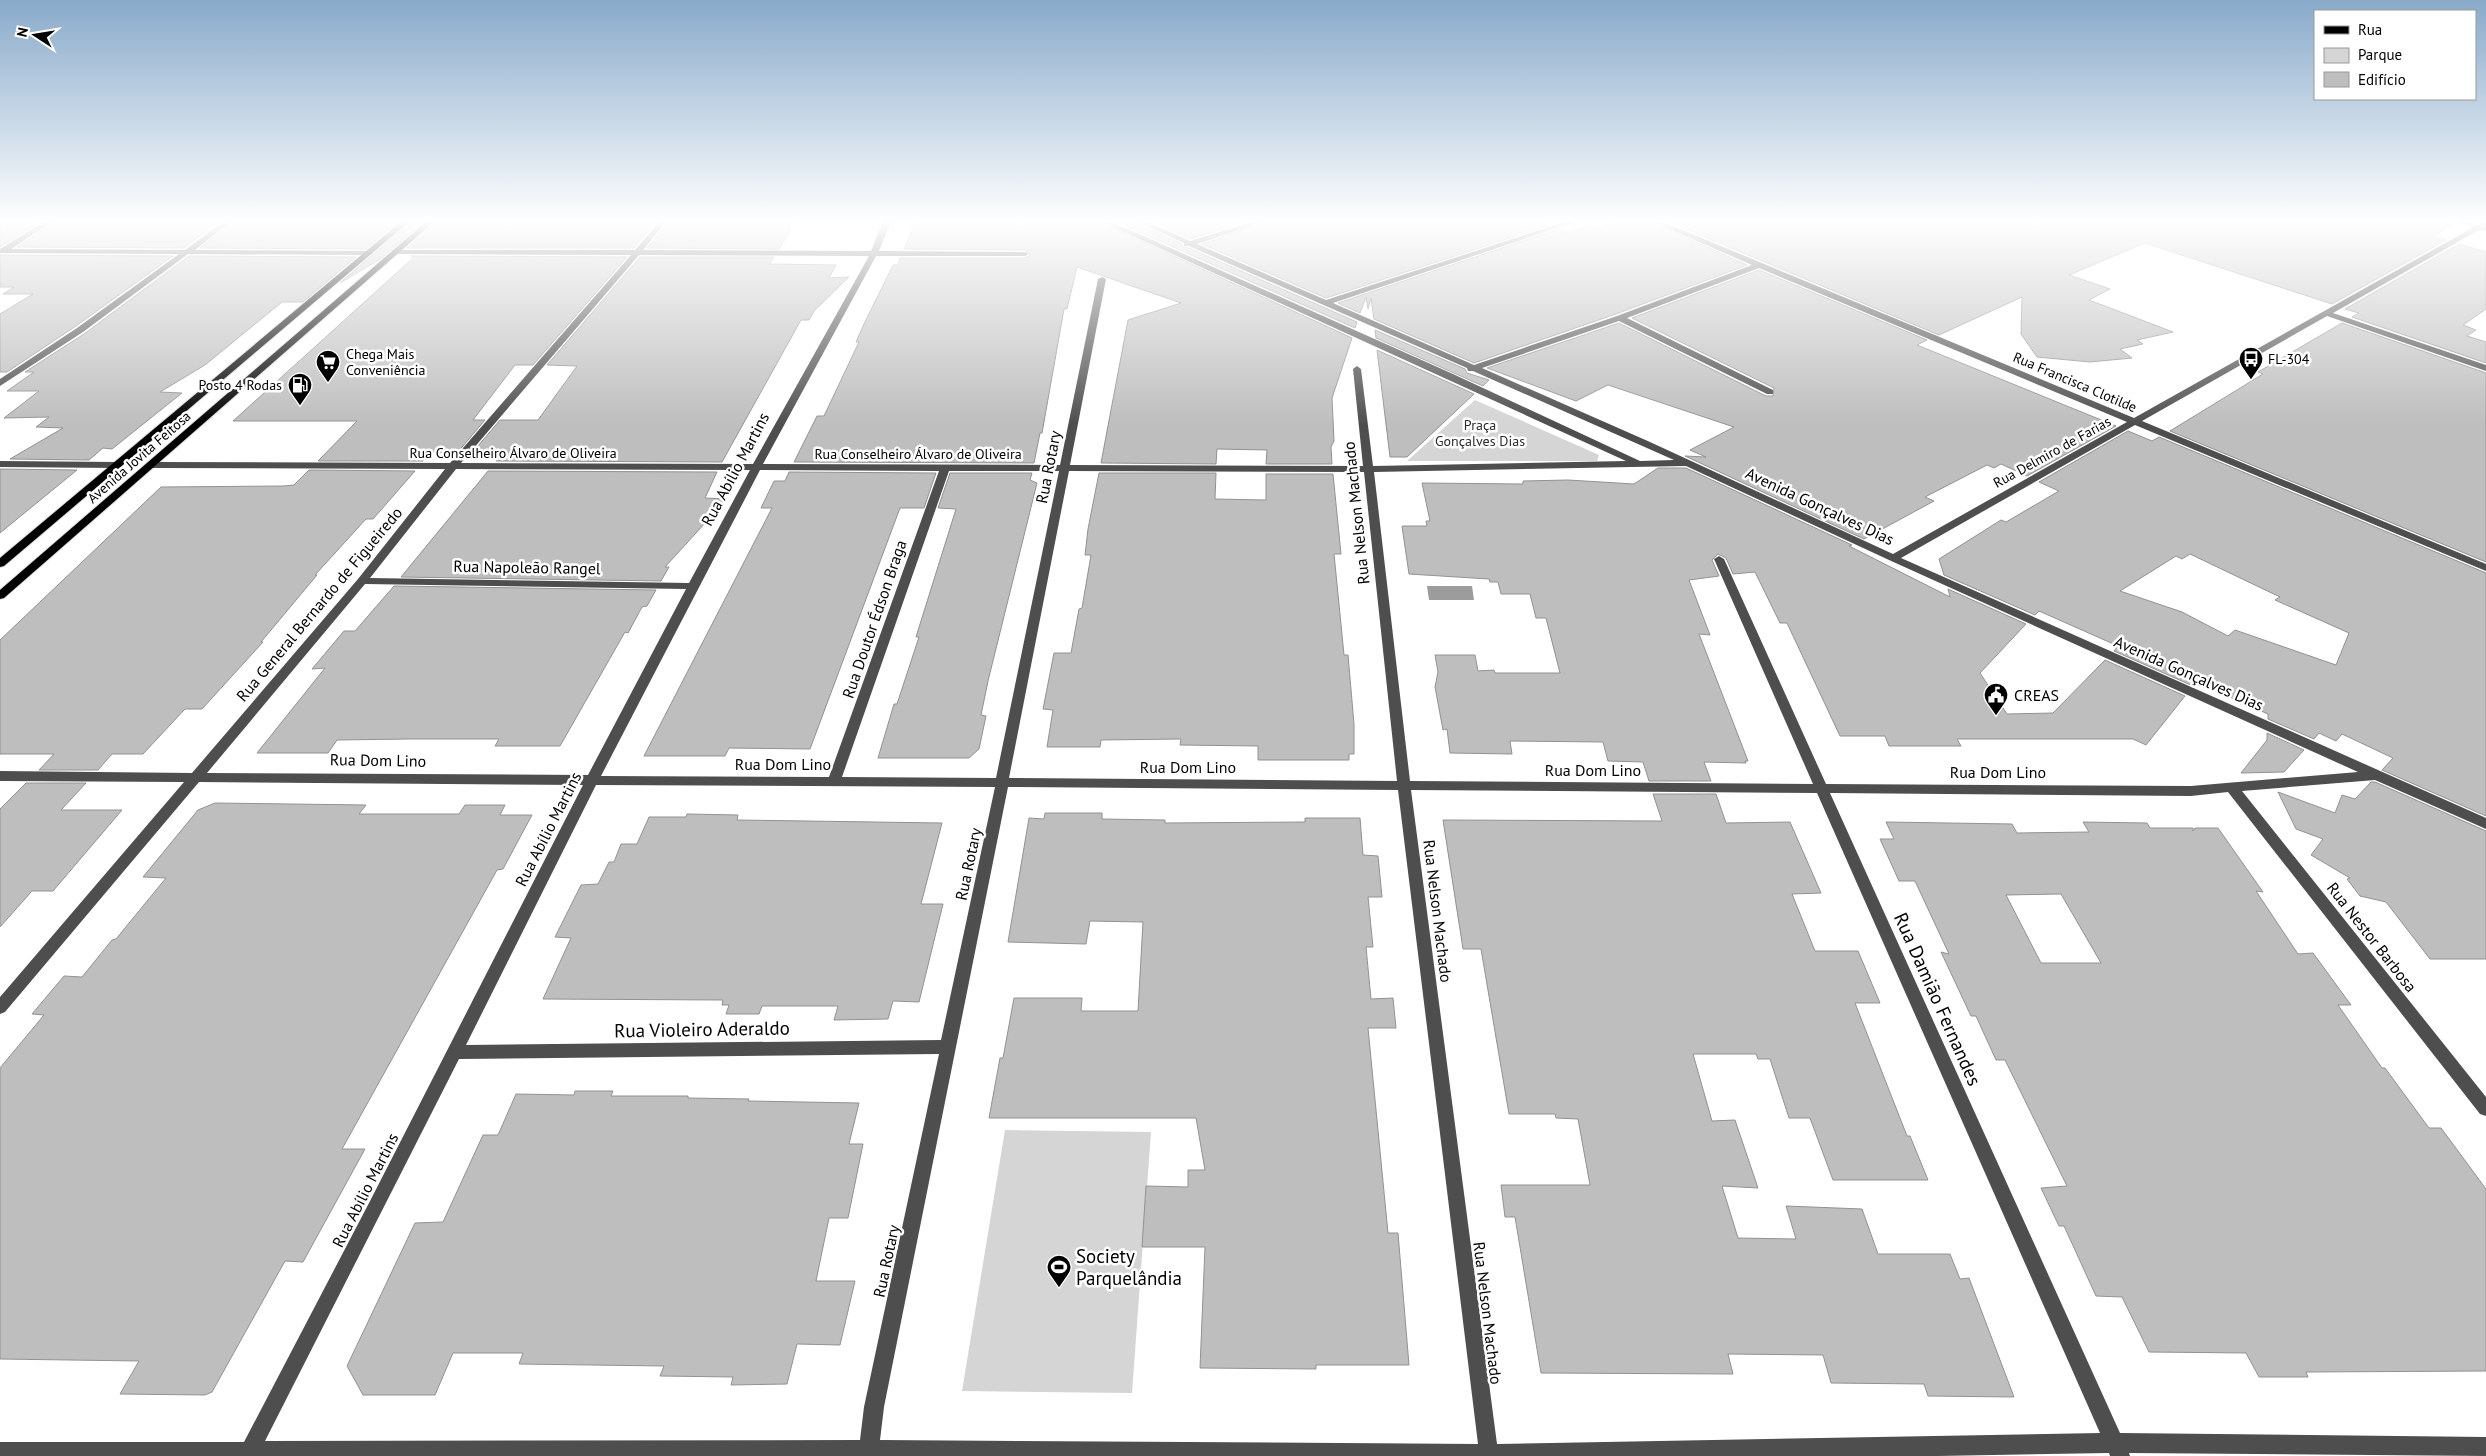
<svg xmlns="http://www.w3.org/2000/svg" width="2486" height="1456" viewBox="0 0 2486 1456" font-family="'PT Sans',sans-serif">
<rect width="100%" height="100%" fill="#fff"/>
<path fill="#d5d5d5" d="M1475 400 1599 455 1597 461H1407Z
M1005 1130 1151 1132 1132 1393 962 1391Z"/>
<path fill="#9c9c9c" d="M1427 586H1472L1474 600H1429Z"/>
<path fill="#bebebe" stroke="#929292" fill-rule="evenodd" d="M0 221H41L0 247Z
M56 221H220L184 248 17 247Z
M234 221H399L366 249 200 248Z
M412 221H424L382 258 340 283Z
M437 221H657L634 248H407Z
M669 221H793L788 230H791L779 249 647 248Z
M916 221H1098L1352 338 1332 398 1334 441 1331 447 1332 464H1266L1267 450 1217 449 1216 464 1101 463 1128 320 1181 303 1077 267 1067 309H1064L1042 433H1040L1034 463 794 462 817 416H824L859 342H856L864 324 893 265H898L900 258H1025L1031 255 1025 250 904 249Z
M1115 221H1134L1182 244 1183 247 1189 248 1357 322 1355 328Z
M1151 221H1248L1190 239Z
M1269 221H1543L1550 225 1326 298 1202 244Z
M1618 221H1649L1747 265 1616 314 1474 363 1374 319 1371 298 1368 309 1366 297 1360 313 1338 303 1559 229 1566 233 1591 225 1598 228Z
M1667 221H2454L2455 223 2433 236 2446 240 2332 304 2145 243 2069 275 2110 289 2089 300 2173 332 2137 340 2143 344 2120 349 2132 358 2090 362 2037 357 2021 334 2022 297 1939 335Z
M2459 244 2486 252V309L2463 325 2476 330 2467 336 2486 342V363L2352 317 2359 313 2345 309Z
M0 255 173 256 76 326 7 372H0V314L33 294H3L14 287H0Z
M189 256 356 257 303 302H282L205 365 160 392 182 393 112 449 103 448 89 460 10 459 63 428 36 427 49 417 4 418 39 391H7L34 372H25L84 334Z
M411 256 627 257 533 365H515L473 420H485L457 453 431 452 423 461H318L357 421H233L413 258Z
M640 257H774L769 264 836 265 829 278 849 277 814 311 809 320H801L722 462 496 461 503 453H472L500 420H538L577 366 547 365Z
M1759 270 1927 340 1917 345 2116 426 2027 476 2001 464 1994 468 1987 465 1925 497 1934 501 1864 539 1685 456 1706 457 1690 450 1734 427 1608 385 1576 401 1487 368 1619 323 1766 396H1773L1774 388 1632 318Z
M2342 323 2486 373V562L2170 431 2263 374 2258 372Z
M1375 330 1465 369 1467 373 1489 380 1483 386 1376 338Z
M1377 350 1474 394 1407 457H1390Z
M2128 431 2152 441 2159 437 2486 573V816L2382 770 2393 758 2342 734 2336 741 2319 733 2314 739 2268 719V714L2196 682 2193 686 2114 651 2118 646 2039 611 2035 615 1944 575 1939 559 2001 520 2006 522 2059 491 2039 482ZM2190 554 2280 597 2275 600 2349 633 2336 665 2235 630 2228 636 2182 612 2120 591 2176 556 2182 559Z
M1658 468H1686L1852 545 1849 546 1950 597 1948 589 2026 624 1980 673 2007 714 2053 713 2105 660 2185 696 2146 745 2133 739H1957L1961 746H1889L1885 736H1840L1787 623H1780L1755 572 1733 574 1726 558 1718 554 1712 560 1719 576 1689 580 1710 635 1699 634 1748 761H1745L1746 763 1704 762 1711 781H1649L1643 762 1608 761 1603 742 1510 741 1512 754 1450 753 1447 729 1443 730 1435 687 1438 672 1435 655H1475L1478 671 1494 670 1495 673H1560L1546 618H1536L1530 594H1501L1498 582H1490L1489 579 1409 574 1402 526H1427L1426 521H1430L1422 483 1523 484V481L1568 480 1634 484Z
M0 469 77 470 0 533Z
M309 470 415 471 373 519H366L315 575H317L261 642H263L202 709H185L143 754H112L98 770H39L54 754H0V640L161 487 283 486 294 485Z
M488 471 717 472 705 498 727 499 665 567H669L661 581 401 577Z
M789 472 936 473 924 508H900L810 749 729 748 725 756H644L772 508H761L774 481H785Z
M950 473H1032L1030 480 1037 483 988 681 981 715 986 716 979 749 969 758H878L894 704H897L919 637H916L956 509 938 508Z
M1099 473H1216L1215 499 1266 500V474H1333L1341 554H1334L1344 655H1348L1354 724V754H1349V760H1258V746L1180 745 1181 739 1101 740 1100 747H1047L1053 710 1043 709 1054 653H1071L1079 609 1082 608 1091 555H1085L1088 529Z
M394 586 656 590 647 606 642 607 628 633 625 632 560 746H495L499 739H409L337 740 328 753H257L325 668 312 669 344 631H355Z
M2267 733 2304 750 2284 772 2241 773 2267 740Z
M2371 782H2375L2486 831V959H2430L2386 902 2360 896 2347 879 2350 878 2311 855 2323 839 2296 829 2278 792 2335 813 2342 795 2355 799Z
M26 783H86L61 810H122L53 891H32L0 927V809Z
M1653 794H1716L1726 823 1790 822 1821 893 1792 894 1815 951H1858L1880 1003H1855L1907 1136H1910L1928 1180H1833L1810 1118H1789L1770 1059H1758L1756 1054H1693L1712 1121 1735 1120 1758 1188 1722 1186 1738 1238 1796 1239 1786 1206 1862 1209 1878 1254H1950L1960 1279 1969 1278 2014 1397 1928 1396 1924 1384 1831 1383 1823 1355 1728 1354 1733 1374 1541 1373 1515 1217H1505L1501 1185H1590L1578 1119 1556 1118 1555 1114H1509L1481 949H1463L1443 820 1662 821Z
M215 803 366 805 359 814H459L465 805H505L500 815H532L503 869 497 870 342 1149H365L303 1262 285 1261 212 1392 205 1395 120 1394 139 1361 0 1359V1068L44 1015 32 1014 64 976 82 977 112 940 116 939 166 878 143 877 198 810Z
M1045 813H1102V819L1165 820V823L1305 822V818H1360L1363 855 1378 856 1382 897H1368L1373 947H1366L1371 999 1393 998 1396 1028H1368L1388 1233H1398L1409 1365H1316V1369L1200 1368 1205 1247H1142L1146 1186 1188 1187V1170H1205L1196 1118H989L1000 1058H1003L1014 998H1082L1081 1011H1138L1143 922 1090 921 1086 944 1008 942 1029 818 1044 819Z
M687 814 738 815 737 820 942 823 921 904H943L919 1002 893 1001 888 1019 834 1020 838 1006H762L759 1014H726L729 1005H722L723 1000 543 999 571 938 555 937 581 885 598 884 609 862H614L621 844H637L649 817H686Z
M1886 822 2012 824 2017 833 2089 832 2083 822 2147 823 2150 828H2193V831L2195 828H2218L2263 892 2256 891 2298 954 2313 953 2351 1005H2338L2382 1068H2385L2429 1128H2441L2486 1189V1371L2306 1372 2308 1377H2259L2246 1353 2149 1352 2122 1297 2096 1296 2064 1226H2059L2041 1188 2067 1186 2005 1060H1996L1976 1016H1971L1941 952 1949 954 1915 881H1899L1880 839H1894ZM2061 894 2101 963H2041L2006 895Z
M575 1091H613L611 1096H688V1098L749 1099 748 1101 859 1103 849 1144H863L848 1218H829L816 1281H855L840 1345 797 1344 787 1384 731 1385 733 1377 660 1376 664 1366 519 1364 523 1353H453L435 1395H363L347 1366 415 1223 443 1222 483 1135H498L516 1094 574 1095Z"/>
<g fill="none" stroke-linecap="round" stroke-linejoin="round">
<defs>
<path id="major" d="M402 221H410L4 566 0 567V558Z
M427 221H435L4 598 0 599V590Z"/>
</defs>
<use href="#major" stroke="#dbdbdb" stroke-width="2"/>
<path fill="#4e4e4e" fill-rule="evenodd" d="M45 221H54L11 249 185 250 224 221H232L195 250 369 251 373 253 369 255 188 254 83 332 0 386V379L77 328 179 254 0 253V249Z
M660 221H667L643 250 871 251 883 221H891L879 251 1025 252 1029 254 1025 256H876L763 464 1060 465 1098 279 1102 277 1106 279 1070 465 1363 466 1353 369 1357 366 1361 369 1373 466 1626 461 1100 221H1110L1453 374 1640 461 1674 460 1473 371H1468L1467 368 1189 246H1184V243L1136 221H1146L1190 241 1255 221H1267L1197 244 1326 300 1567 221H1578L1333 303 1474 365 1617 316 1752 265 1651 221H1661L2134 418 2472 228 2456 221H2467L2478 225 2486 221V231L2479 230 2333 313 2486 365V371L2327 316 2142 421 2486 564V571L2135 425 1901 558 2486 818V829L2375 780 2242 791 2486 1097V1116L2480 1114 2228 792 2191 796 1830 793 2120 1433 2486 1437V1456L2129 1453 2130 1456H2110L2109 1453 1938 1456H0V1442H244L369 1203 583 785 199 782 5 1012 0 1014V997L184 782 0 781V771L192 773 358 579 445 469 152 468 147 465 152 462 450 463 631 255 396 254 392 252 393 250H635ZM639 255 869 256 753 464 461 463ZM1759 268 2127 422 1893 554 1650 442 1482 368 1619 321 1767 394H1773V390L1627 318ZM1686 466 1889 560 2358 772 2191 786 1826 784 1724 559 1719 556 1714 559 1813 784 1410 781 1374 472ZM456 469 750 470 689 583 370 578ZM760 470 939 471 829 777 601 776ZM949 471H1059L996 778 842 777ZM1069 471 1364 472 1397 781 1009 778ZM365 584 686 589 588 775 207 773ZM596 785 995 787 941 1040 466 1045ZM1008 787 1398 790 1478 1444 880 1440 884 1407ZM1411 790 1817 793 2100 1433 1497 1444ZM939 1054 864 1407 860 1440 265 1441 459 1059Z
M0 461 117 462 122 465 117 468 0 467Z"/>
<use href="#major" fill="#000" fill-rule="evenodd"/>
</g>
<linearGradient id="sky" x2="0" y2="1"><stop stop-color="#89aaca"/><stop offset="0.52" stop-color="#fff"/><stop offset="1" stop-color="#fff" stop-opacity="0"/></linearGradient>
<rect width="2486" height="425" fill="url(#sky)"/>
<defs>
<symbol id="bus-pin" viewBox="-11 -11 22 30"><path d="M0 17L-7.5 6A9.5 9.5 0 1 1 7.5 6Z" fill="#000" stroke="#fff"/><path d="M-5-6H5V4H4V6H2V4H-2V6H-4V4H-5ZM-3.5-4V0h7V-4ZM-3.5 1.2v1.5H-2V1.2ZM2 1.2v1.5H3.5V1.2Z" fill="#fff"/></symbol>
<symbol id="supermarket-pin" viewBox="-11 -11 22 30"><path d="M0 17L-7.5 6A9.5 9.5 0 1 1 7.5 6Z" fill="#000" stroke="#fff"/><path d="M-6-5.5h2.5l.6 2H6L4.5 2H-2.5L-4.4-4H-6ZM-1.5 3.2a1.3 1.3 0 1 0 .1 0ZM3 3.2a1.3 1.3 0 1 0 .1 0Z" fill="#fff"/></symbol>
<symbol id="fuel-pin" viewBox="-11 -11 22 30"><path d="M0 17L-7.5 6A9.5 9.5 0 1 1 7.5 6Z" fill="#000" stroke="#fff"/><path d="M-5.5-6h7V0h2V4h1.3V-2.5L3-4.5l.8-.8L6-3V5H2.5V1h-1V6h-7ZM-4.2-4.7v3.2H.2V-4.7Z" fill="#fff"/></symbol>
<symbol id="civic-pin" viewBox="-11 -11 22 30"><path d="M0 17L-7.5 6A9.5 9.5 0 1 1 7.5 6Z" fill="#000" stroke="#fff"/><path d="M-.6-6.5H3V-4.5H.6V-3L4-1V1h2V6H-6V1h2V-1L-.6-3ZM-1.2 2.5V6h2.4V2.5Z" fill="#fff"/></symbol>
<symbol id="stadium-pin" viewBox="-11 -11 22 30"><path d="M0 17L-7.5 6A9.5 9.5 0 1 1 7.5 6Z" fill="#000" stroke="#fff"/><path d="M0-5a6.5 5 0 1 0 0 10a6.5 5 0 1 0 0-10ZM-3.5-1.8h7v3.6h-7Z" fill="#fff"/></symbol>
</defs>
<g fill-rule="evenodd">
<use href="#bus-pin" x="2237" y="345" width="28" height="38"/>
<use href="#supermarket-pin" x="314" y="348" width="28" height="38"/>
<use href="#fuel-pin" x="286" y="371" width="28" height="38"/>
<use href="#civic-pin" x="1982" y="681" width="28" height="38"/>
<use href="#stadium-pin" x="1045" y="1253" width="28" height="38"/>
</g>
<g text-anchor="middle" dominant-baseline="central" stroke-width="5" stroke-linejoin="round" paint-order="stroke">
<g font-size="14" fill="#000" stroke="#fff" text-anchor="start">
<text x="346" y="354">Chega Mais<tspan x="346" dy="16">Conveniência</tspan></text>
<text x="2268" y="359">FL-304</text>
<text x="282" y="385" text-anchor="end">Posto 4 Rodas</text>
</g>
<g font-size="14" fill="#000" stroke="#fff">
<text transform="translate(2075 382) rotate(23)">Rua Francisca Clotilde</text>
<text transform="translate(2052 452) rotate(-29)">Rua Delmiro de Farias</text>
<text x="513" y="453">Rua Conselheiro Álvaro de Oliveira</text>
<text x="918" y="454">Rua Conselheiro Álvaro de Oliveira</text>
<text transform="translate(139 457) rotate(-41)">Avenida Jovita Feitosa</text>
</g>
<g font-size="14" fill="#2c2c2c" stroke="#fff">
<text x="1480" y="425">Praça<tspan x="1480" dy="16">Gonçalves Dias</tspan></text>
</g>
<g font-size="16" fill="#000" stroke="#fff">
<text transform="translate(1048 467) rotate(-79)">Rua Rotary</text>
<text transform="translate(735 469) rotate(-62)">Rua Abílio Martins</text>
<text transform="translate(1820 506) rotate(25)">Avenida Gonçalves Dias</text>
<text transform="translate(1356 513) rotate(-96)">Rua Nelson Machado</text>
<text transform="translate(527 567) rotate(1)">Rua Napoleão Rangel</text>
<text transform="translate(319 604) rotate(-50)">Rua General Bernardo de Figueiredo</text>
<text transform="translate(874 619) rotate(-71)">Rua Doutor Édson Braga</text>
<text transform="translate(2189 673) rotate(24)">Avenida Gonçalves Dias</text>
<text transform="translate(378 760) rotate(1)">Rua Dom Lino</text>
<text x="783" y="764">Rua Dom Lino</text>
<text x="1188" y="767">Rua Dom Lino</text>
<text x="1593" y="770">Rua Dom Lino</text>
<text x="1998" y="772">Rua Dom Lino</text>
<text transform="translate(548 829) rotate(-63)">Rua Abílio Martins</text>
<text transform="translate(968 864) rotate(-78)">Rua Rotary</text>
<text transform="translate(1438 911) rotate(83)">Rua Nelson Machado</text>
<text transform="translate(2372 937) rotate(52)">Rua Nestor Barbosa</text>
<text transform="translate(365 1190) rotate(-63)">Rua Abílio Martins</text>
<text transform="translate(886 1261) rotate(-78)">Rua Rotary</text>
<text transform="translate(1488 1313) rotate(83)">Rua Nelson Machado</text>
</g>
<g font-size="16" fill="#000" stroke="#fff" text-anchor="start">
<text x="2014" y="695">CREAS</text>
</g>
<g font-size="19" fill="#000" stroke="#fff">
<text transform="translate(1938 999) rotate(66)">Rua Damião Fernandes</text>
<text transform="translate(702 1029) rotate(-1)">Rua Violeiro Aderaldo</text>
</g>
<g font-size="19" fill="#000" stroke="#fff" text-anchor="start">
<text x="1076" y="1256">Society<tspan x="1076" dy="22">Parquelândia</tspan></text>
</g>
</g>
<rect x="2314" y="10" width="162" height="90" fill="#ffffff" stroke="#999999"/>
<rect x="2324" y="26" width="25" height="8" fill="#000000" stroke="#999999"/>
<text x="2358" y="35" font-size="15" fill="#000000">Rua</text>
<rect x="2324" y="48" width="25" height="15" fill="#d5d5d5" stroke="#999999"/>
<text x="2358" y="60" font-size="15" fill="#000000">Parque</text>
<rect x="2324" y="72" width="25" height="15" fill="#bebebe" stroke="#999999"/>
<text x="2358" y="85" font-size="15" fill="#000000">Edifício</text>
<g transform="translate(35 35) rotate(282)" stroke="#ffffff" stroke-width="4" paint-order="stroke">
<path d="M0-4L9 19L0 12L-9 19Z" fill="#000000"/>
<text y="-8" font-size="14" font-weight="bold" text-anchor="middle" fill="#000000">N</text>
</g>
</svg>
